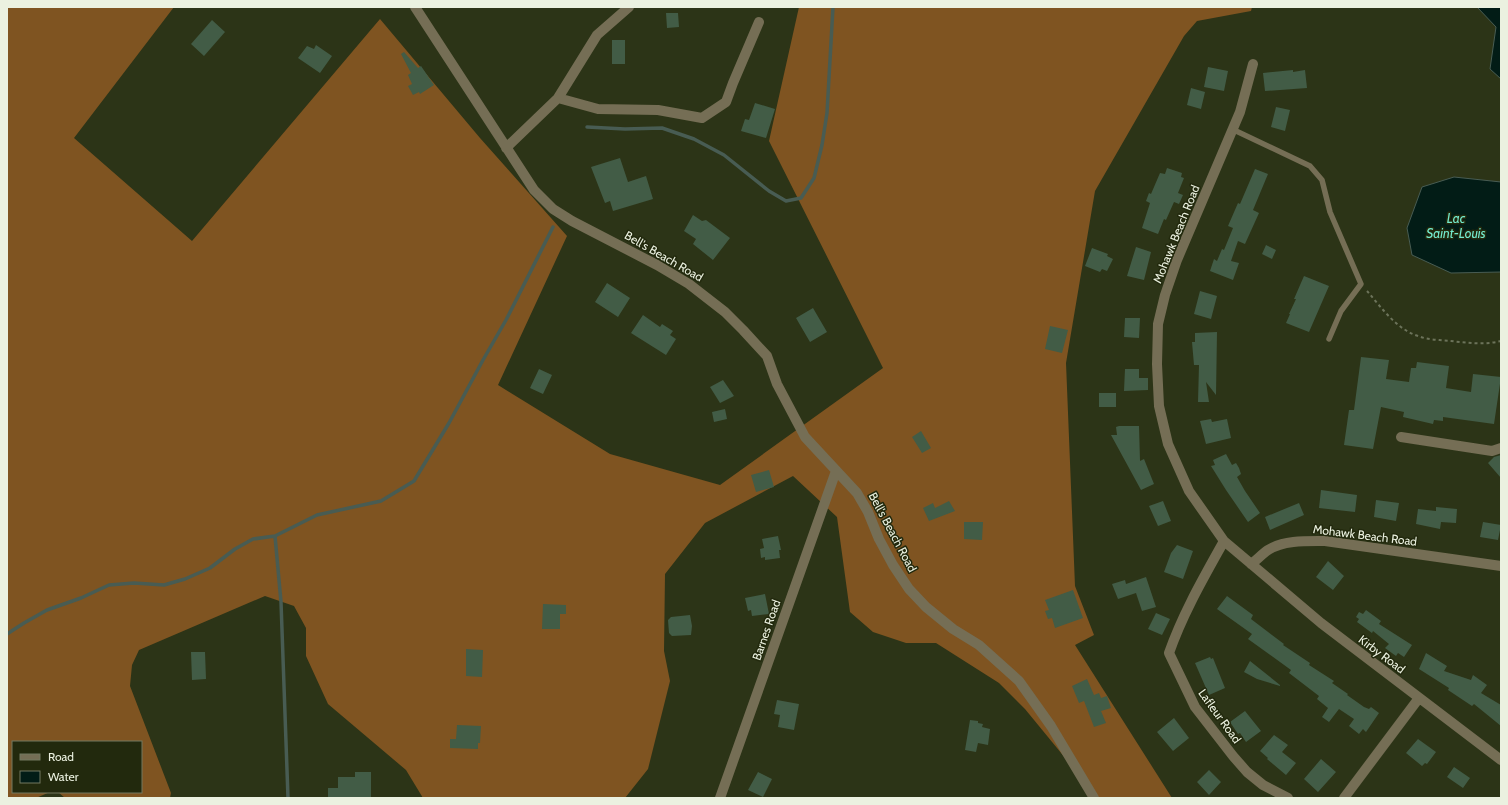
<svg xmlns="http://www.w3.org/2000/svg" width="1508" height="805" viewBox="0 0 1508 805" font-family="Cabin,sans-serif">
<rect width="100%" height="100%" fill="#2c3417"/>
<path fill="#7f5421" d="M7 7H174L74 138 192 241 380 19 480 138 567 236 498 385 610 454 720 485 883 368 769 141 799 7H1252L1251 11 1197 21 1184 36 1095 191 1066 363 1075 586 1094 635 1075 645 1172 798H1098L1025 709 999 683 936 643H906L873 632 850 612 837 517 793 476 705 523 665 574 664 651 670 681 648 769 625 798H423L406 770 328 704 306 656V628L294 606 265 596 139 650 132 665 130 686 171 793 170 798H65L58 792H141V742H13V792H50L36 798H7Z"/>
<path fill="#021c16" stroke="#485c53" d="M1477 7H1501V79L1490 69 1496 27Z
M1454 177 1501 182V272L1451 273 1412 255 1407 228 1422 187Z"/>
<g fill="none" stroke-linecap="round" stroke-linejoin="round">
<path stroke="#485c53" stroke-width="3.5" d="M587 127 625 129 662 128 694 139 724 155 769 191 786 201 801 198 814 178 822 145 827 113 833 7
M7 634 24 623 47 610 81 598 109 585 134 583 164 585 185 579 210 568 235 549 253 539 275 536
M288 798 281 602 275 536 317 515 381 501 414 481 449 423 483 360 506 320 553 227"/>
</g>
<path fill="#425c46" d="M666 13H678L679 27 667 28Z
M212 20 225 32 204 56 191 44Z
M612 40H625V64H612Z
M316 45 332 56 320 73 298 58 307 46 314 49Z
M404 52 418 68 421 66 434 85 420 94 419 92 413 95 408 86 412 84 408 75 411 73 401 54Z
M1208 67 1228 71 1224 91 1204 87Z
M1293 70V72L1305 70 1307 88 1265 91 1263 73Z
M1191 88 1205 92 1201 109 1187 105Z
M755 103 775 109 766 138 741 131 745 119 749 120Z
M1276 107 1290 110 1285 131 1271 127Z
M620 158 628 182 646 176 653 199 613 211 610 201 605 203 591 167Z
M1167 168 1182 173 1181 177 1184 178 1178 193 1183 195 1179 204 1174 202 1166 220 1164 219 1158 234 1142 228 1150 203 1146 201 1149 193 1151 194 1160 173 1165 174Z
M1255 169 1268 174 1253 210 1259 213 1245 244 1238 241 1231 261 1239 263 1233 280 1210 271 1214 259 1217 261 1222 249 1224 250 1233 228 1228 226 1238 203 1240 204Z
M693 215 702 221 706 220 730 238 713 260 693 244 696 239 684 231Z
M1266 245 1276 250 1272 259 1262 254Z
M1136 247 1151 252 1144 280 1127 276Z
M1092 248 1108 254 1107 256 1113 259 1107 271 1102 269 1100 272 1085 266Z
M1304 276 1329 286 1309 332 1286 323 1290 314H1289L1296 299H1294Z
M607 283 630 298 618 317 595 302Z
M1200 291 1217 296 1211 319 1194 314Z
M813 308 827 332 810 342 796 318Z
M643 315 660 327 662 324 673 331 670 335 676 339 666 355 631 333Z
M1125 318H1140L1139 338 1124 337Z
M1050 326 1068 330 1062 353 1045 349Z
M1217 332 1216 395 1206 382 1209 402H1198L1199 365H1194L1192 342H1195V333Z
M1361 357 1389 360 1386 379 1409 382 1411 368H1416L1417 362 1449 366 1446 388 1471 392 1473 374 1501 377 1494 424 1443 417V421L1434 420 1433 424 1403 417 1404 412 1381 407 1373 449 1344 445 1349 410H1354Z
M539 369 552 375 543 394 530 388Z
M1125 369H1139V378H1148V390L1124 391Z
M723 380 734 396 720 403 710 387Z
M1099 393H1116V407H1099Z
M725 409 727 419 714 422 712 412Z
M1211 419 1212 422 1227 419 1231 438 1206 444 1200 421Z
M1119 426H1139L1140 461 1144 459 1154 484 1141 490 1111 435H1117L1116 427Z
M921 431 931 448 922 453 912 437Z
M1226 454 1232 465 1236 463 1239 468 1241 474 1237 477 1245 491 1260 513 1248 522 1226 490 1211 466 1215 465 1213 460Z
M1501 455V478L1488 463 1494 457Z
M769 470 774 487 756 492 751 475Z
M1321 490 1357 495 1355 512 1319 508Z
M1376 500 1399 503 1396 521 1374 517Z
M949 501 955 511 929 521 923 508 933 503 935 508Z
M1163 501 1171 521 1158 526 1149 506Z
M1299 503 1304 515 1270 530 1265 517Z
M1436 507 1457 509 1456 523 1441 522 1440 529 1416 524 1418 509 1436 511Z
M964 522H983L982 540 964 539Z
M1483 522 1501 525 1498 540 1480 537Z
M778 536 781 550H779L780 558 765 560V557L761 558 760 549 764 548 762 539Z
M1177 545 1193 551 1183 579 1164 572 1171 553Z
M1328 561 1344 576 1333 590 1316 577Z
M1146 577 1156 607 1142 611 1136 593 1118 599 1112 584 1125 580 1126 584Z
M1073 590 1083 618 1055 628 1052 618 1048 619 1045 611 1049 610 1045 600Z
M765 594 769 614 752 616 751 610 748 611 745 598Z
M1227 596 1253 615 1251 619 1284 644 1283 645 1310 663 1309 665 1334 681 1332 683 1348 694 1347 695 1364 707 1369 709 1371 707 1379 713 1366 732 1363 729 1359 734 1349 726 1354 719 1339 709 1329 722 1322 717 1328 708 1317 699 1319 696 1289 673 1291 670 1248 639 1252 634 1217 609Z
M543 604 566 605V614H560V629H542Z
M1366 610 1381 621 1379 624 1412 645 1404 657 1398 653 1396 656 1385 648 1389 644 1373 631 1372 633 1357 622 1359 619 1356 617 1359 612 1363 614Z
M1156 613 1170 619 1162 635 1148 629Z
M690 615 692 626 691 635 672 636 669 633 668 620 671 617Z
M466 649 483 650 482 677 466 676Z
M191 652H205L206 679 192 680Z
M1426 653 1447 666 1444 671 1471 680 1473 675 1487 685 1481 693 1501 705V726L1474 704 1472 706 1448 690 1449 688 1419 669Z
M1210 657 1211 659 1213 658 1225 688 1209 695 1195 663Z
M1250 661 1280 685V686L1257 679 1244 672Z
M1087 679 1094 695 1099 693 1101 698 1107 696 1111 708 1101 711 1106 723 1094 727 1084 701 1079 703 1072 686Z
M777 700 799 704 794 730 778 727 780 715 774 714Z
M1245 711 1261 731 1246 742 1240 733 1238 734 1230 722Z
M1174 718 1189 738 1173 751 1157 732Z
M970 720 978 721V723L983 724 982 727 990 729 988 745 978 743 976 752 965 750Z
M457 725 481 726 480 743H478V749L450 748V739H456Z
M1274 735 1288 745 1282 752 1296 763 1286 775 1267 759 1268 758 1260 751Z
M1418 739 1436 752 1427 764 1425 763 1422 766 1406 753Z
M1321 759 1336 772 1318 792 1304 779Z
M1454 767 1470 778 1463 788 1447 777Z
M1209 770 1221 782 1209 795 1197 782Z
M355 772H371V798H328V788H338V777H355Z
M758 772 772 779 763 797 748 790Z"/>
<g fill="none" stroke-linecap="round" stroke-linejoin="round">
<path stroke="#6c735a" stroke-width="2" stroke-dasharray="3 3" stroke-linecap="butt" d="M1367 291C1381 307 1396 329 1418 336 1428 340 1440 340 1451 341 1468 343 1485 345 1501 341"/>
<path stroke="#756e55" stroke-width="5.5" d="M1234 130 1310 166 1322 180 1330 212 1361 284 1341 311 1329 339"/>
<path stroke="#756e55" stroke-width="10" d="M415 7 534 190 553 209 572 221 657 265 689 284 725 312 743 330 767 356 777 384 805 437 857 493 868 512 879 539 893 565 909 589 926 607 953 629 979 645 1019 681 1051 726 1094 798
M1253 64 1240 112 1177 260 1165 295 1158 324 1157 364 1159 406 1168 444 1189 491 1224 541 1321 623 1501 760
M558 98 598 109 658 110 702 118 726 102 733 83 759 22
M506 148 558 98 597 35 629 7
M1401 437 1492 451 1501 448
M1224 541C1204 577 1183 613 1169 653L1195 707 1233 756 1247 772 1263 785 1288 798
M1251 564C1257 560 1262 554 1268 550 1284 540 1307 541 1325 541L1501 566
M720 798 836 471
M1344 798 1419 698"/>
</g>
<g text-anchor="middle" dominant-baseline="central" stroke-width="3" stroke-linejoin="round" paint-order="stroke">
<g font-size="12" fill="#ebf1e0" stroke="#22290d">
<text transform="translate(1176 234) rotate(-68)">Mohawk Beach Road</text>
<text transform="translate(664 256) rotate(30)">Bell's Beach Road</text>
<text transform="translate(893 532) rotate(62)">Bell's Beach Road</text>
<text transform="translate(1365 535) rotate(7)">Mohawk Beach Road</text>
<text transform="translate(766 630) rotate(-71)">Barnes Road</text>
<text transform="translate(1382 654) rotate(37)">Kirby Road</text>
<text transform="translate(1220 716) rotate(54)">Lafleur Road</text>
</g>
<g font-size="13" font-style="italic" fill="#74eccf" stroke="#22290d">
<text x="1456" y="218">Lac<tspan x="1456" dy="15">Saint-Louis</tspan></text>
</g>
</g>
<rect width="1508" height="805" fill="none" stroke="#ebf1e0" stroke-width="16"/>
<rect x="12" y="741" width="130" height="52" fill="#22290d" stroke="#727961"/>
<rect x="20" y="754" width="20" height="6" fill="#756e55" stroke="#727961"/>
<text x="48" y="761" font-size="12" fill="#ebf1e0">Road</text>
<rect x="20" y="771" width="20" height="12" fill="#021c16" stroke="#727961"/>
<text x="48" y="781" font-size="12" fill="#ebf1e0">Water</text>
</svg>
